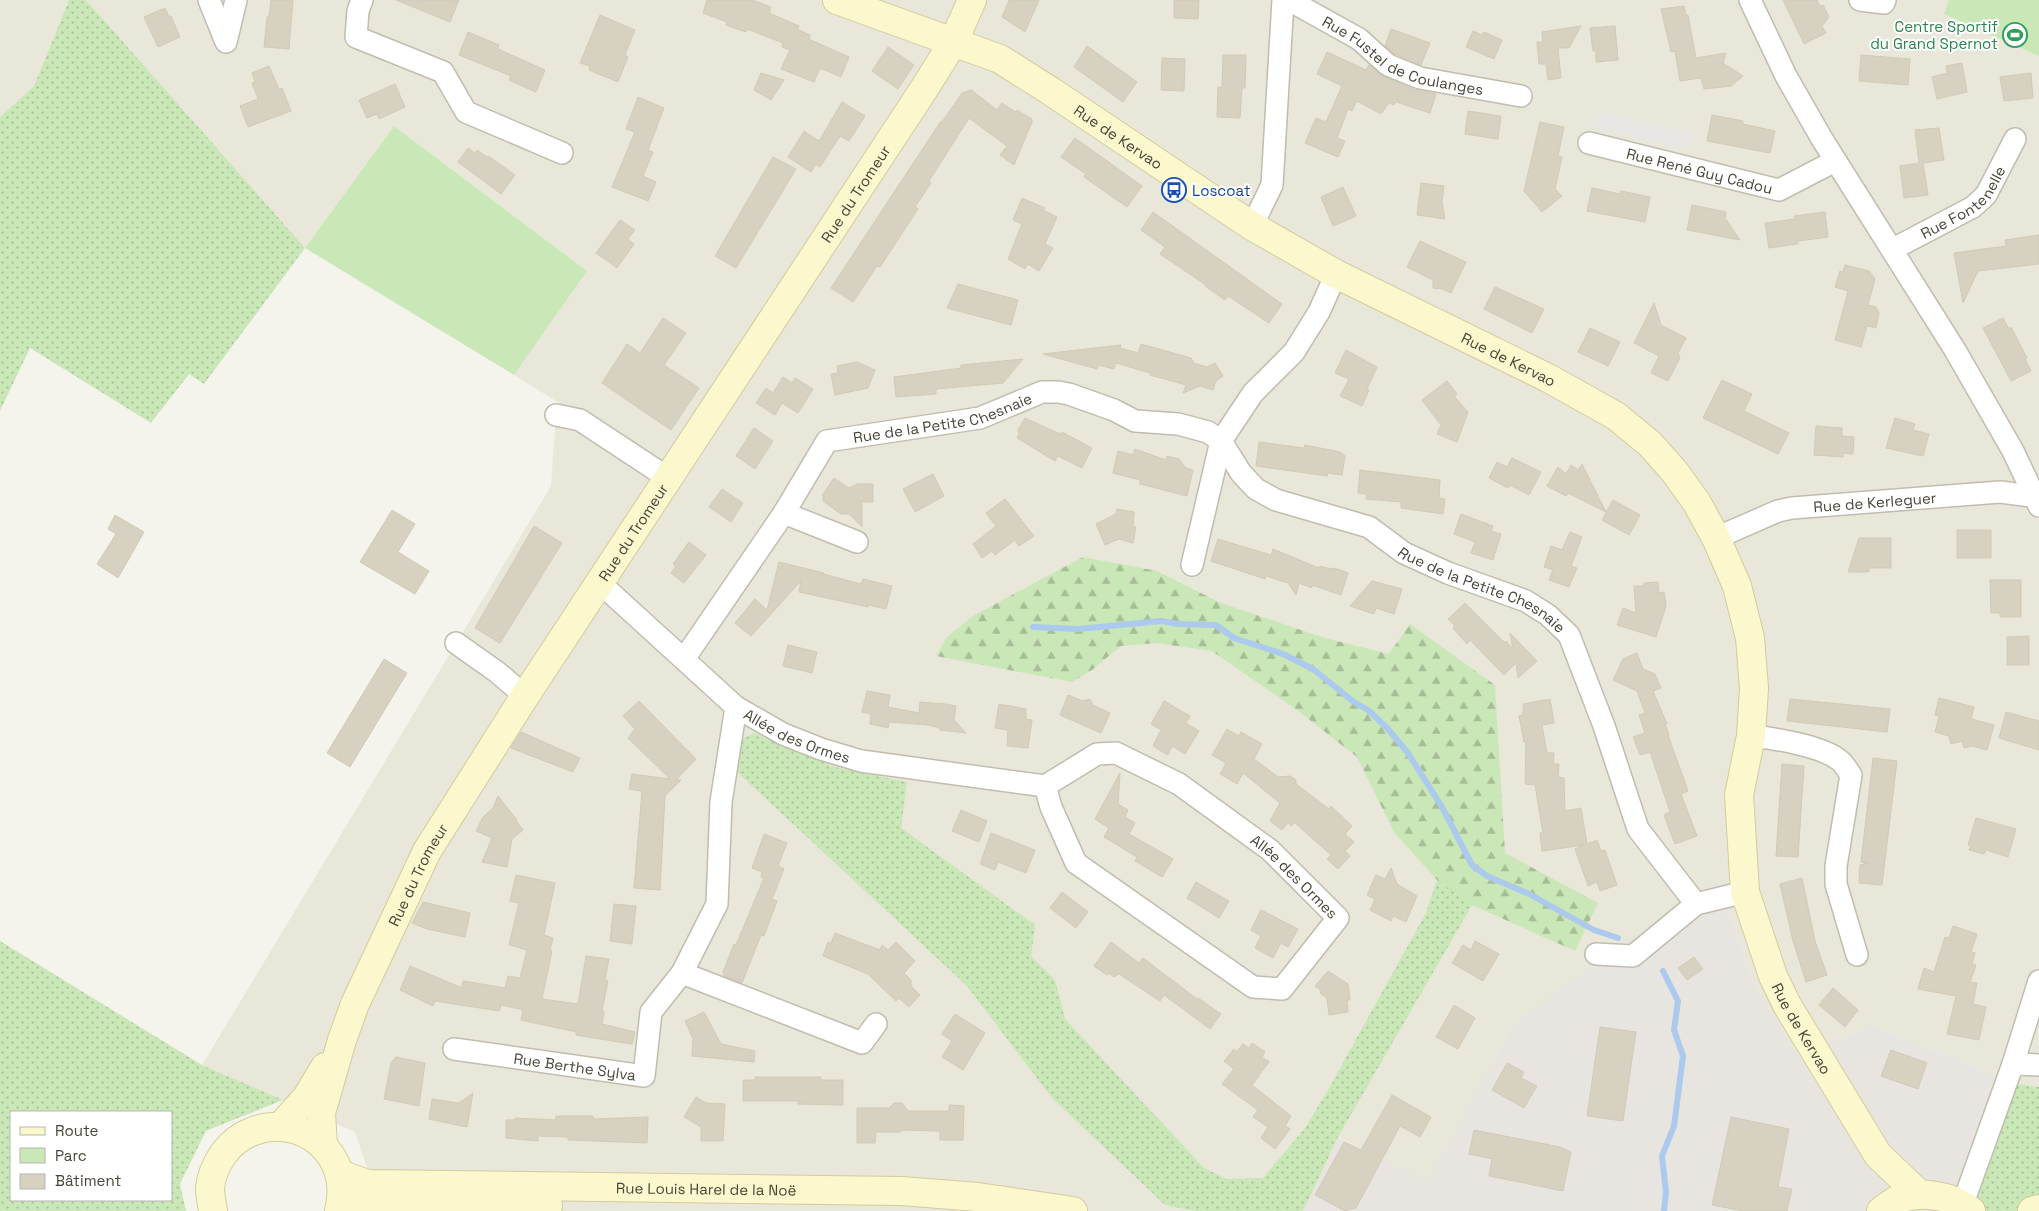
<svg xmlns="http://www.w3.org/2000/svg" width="2039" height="1211" viewBox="0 0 2039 1211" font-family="'Space Grotesk',sans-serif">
<defs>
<pattern id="grass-dots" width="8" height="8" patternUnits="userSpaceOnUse" patternTransform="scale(1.25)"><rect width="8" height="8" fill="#cae7b7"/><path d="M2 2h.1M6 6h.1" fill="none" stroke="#a6bd96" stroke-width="1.8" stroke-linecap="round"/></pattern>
<pattern id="forest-firs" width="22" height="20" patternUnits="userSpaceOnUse" patternTransform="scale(1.25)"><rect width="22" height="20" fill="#cae7b7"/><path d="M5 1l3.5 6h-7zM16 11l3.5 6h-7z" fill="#a6bd96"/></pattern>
</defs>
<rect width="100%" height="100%" fill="#f5f4ec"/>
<path fill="#e9e6da" d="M0 0H69L34 86 0 117Z
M86 0H1949L1944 14 2039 56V1087L2017 1084 1873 1026 1796 1053 1752 979 1719 880 1513 1024 1428 1183 1339 1137 1303 1211H382L355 1132 202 1065 551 486 556 415 561 404 514 375 587 271 394 126 305 248 202 133Z"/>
<path fill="#e8e5e0" d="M1719 880 1752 979 1796 1053 1873 1026 2017 1084 1977 1199 1984 1211H1303L1338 1137 1428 1182 1513 1024 1615 949Z"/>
<path fill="url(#grass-dots)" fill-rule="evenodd" d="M69 0H86L305 248 204 384 189 374 151 423 30 348 0 411V117L34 86Z
M754 733 835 767 907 782 901 828 1035 925 1031 956 1055 980 1065 1019 1204 1168 1227 1179 1263 1178 1305 1128 1328 1090 1426 913 1437 880 1472 905 1338 1137 1303 1211H1195L1165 1205 1052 1098 967 986 734 769 742 739Z
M0 941 202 1065 283 1100 206 1131 180 1184 186 1211H0ZM11 1112H171V1200H11Z
M2017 1084 2039 1087V1211H1984L1977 1200Z"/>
<path fill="url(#forest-firs)" d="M1083 557 1157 571 1221 603 1325 638 1389 654 1410 624 1495 685 1505 853 1598 903 1575 951 1472 905 1437 880 1394 832 1357 757 1297 710 1212 651 1156 643 1121 646 1092 670 1072 682 936 656 947 637 973 616Z"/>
<path fill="#cae7b7" d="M1949 0H2039V56L1944 14Z
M394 126 587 271 514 375 305 248Z"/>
<path fill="#e7e6e2" d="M1596 110 1693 133 1689 150 1591 127Z"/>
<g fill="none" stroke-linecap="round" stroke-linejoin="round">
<path stroke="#acc9ee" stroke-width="6" d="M1033 627 1078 629 1161 621 1178 624 1216 625 1234 638 1283 654 1313 669 1354 702 1368 710 1387 728 1408 753 1442 807 1472 865 1487 876 1529 894 1594 930 1618 938
M1663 971 1678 1001 1674 1030 1683 1056 1674 1126 1662 1156 1666 1192 1664 1211"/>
</g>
<path fill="#d6d1c1" stroke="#d1cab5" d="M271 0H293L289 49 264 47 267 17H269Z
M396 0H459L450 22Z
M707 0H752L771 7 769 13 799 26 797 29 810 35 809 39 849 57 841 77 820 68 814 82 781 69 790 50 782 47 783 43 747 29 746 32 726 25 727 22 703 13Z
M1009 0H1039L1025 32 1002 17Z
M1174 0H1199L1198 19 1174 18Z
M1783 0H1817L1820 6 1823 5 1829 17 1822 26 1826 33 1804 44Z
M1684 6 1686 16 1688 15 1696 58 1726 53 1723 63 1743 76 1731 86 1704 89 1701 78 1680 81 1675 51 1671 52 1661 9Z
M165 8 169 17 171 16 180 37 158 47 144 17Z
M600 15 635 30 625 55 628 57 618 82 589 70 590 66 580 63Z
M1581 26 1569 48H1558L1561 78 1548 80 1546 64H1539L1537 42H1543L1542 32Z
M1615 26 1618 60 1596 62V51H1593L1590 28Z
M1391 29 1430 43 1421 65 1395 54 1385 46Z
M1473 31 1482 35 1484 32 1502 40 1494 59 1466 47Z
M468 32 499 45 498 49 545 70 536 92 509 80 511 76 459 55Z
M1087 46 1137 82 1123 102 1074 67Z
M888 47 914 65 898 89 872 71Z
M1327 52 1366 70 1369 65 1383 76 1415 90 1436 94 1430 113 1396 102 1394 105 1389 103 1381 114 1357 101 1352 111 1348 109 1337 138 1345 141 1338 157 1305 143 1316 118 1326 122 1342 86 1317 74Z
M1223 55H1246L1245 88H1242L1240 118 1217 117 1218 87H1222Z
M1861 55 1910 59 1908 85 1859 81Z
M1162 58 1185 59 1184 91 1161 90Z
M1962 63 1967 92 1937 99 1932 77 1947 73 1946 66Z
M269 66 279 89 282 88 291 111 248 127 240 106 258 99 252 83 255 82 252 73Z
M761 73 784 80 771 100 754 90Z
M2031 73 2033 98 2004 101 2000 77Z
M395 84 405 107 379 119 377 114 367 118 359 100Z
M971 90 997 110 1002 103 1015 112 1017 110 1032 119V122L1014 165 1000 155 1007 146 969 118 929 181 931 183 915 207 918 209 880 267 877 266 853 302 831 288 941 121 942 122 962 93Z
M638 97 664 108 648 150 653 152 643 176 656 182 648 201 612 187 635 132 626 129Z
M842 102 865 116 849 141 840 136 820 167 816 164 811 172 788 157 804 131 819 141Z
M1468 111 1501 116 1498 139 1465 134Z
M1712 115 1743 121V124L1775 131 1770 153 1707 141Z
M1540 122 1564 127 1558 156 1562 157 1555 189 1562 196 1542 212 1524 191Z
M1939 128 1944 160 1923 163 1928 195 1904 198 1900 166 1919 163 1915 130Z
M1075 138 1142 186 1127 207 1084 177 1086 174 1061 157Z
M468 148 475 153 477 150 487 157 488 156 515 175 501 194 458 162Z
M773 157 796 169 736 268 715 256Z
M1421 183 1444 186 1442 202 1445 219 1417 215Z
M1343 187 1356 216 1333 226 1321 197Z
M1592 188 1620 194 1621 191 1650 197 1645 222 1587 211Z
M1022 198 1045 208 1043 210 1057 217 1045 244 1053 248 1039 271 1028 264 1025 269 1008 259 1022 224 1013 220Z
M1692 205 1726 212 1725 218 1740 240 1687 230Z
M1153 212 1282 304 1269 323 1228 296 1225 300 1205 286 1206 285 1160 254 1165 247 1141 230Z
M1825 212 1828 237 1798 241V244L1769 248 1765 223 1795 219 1794 216Z
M620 220 635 230 628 239 634 244 617 268 596 253Z
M2039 235V264L1978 271 1963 303 1954 253 2006 246 2005 240Z
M1420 241 1466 262 1451 293 1442 289 1433 288V280L1407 267Z
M1845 265 1869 271 1875 279 1868 305 1876 307 1879 313 1876 328 1867 326 1861 347 1835 340 1848 291 1835 287 1840 271 1843 272Z
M958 284 1018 300 1011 325 947 308Z
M1495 287 1544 309 1532 333 1484 309Z
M1654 303 1661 325 1686 338 1678 353 1680 358 1668 381 1651 373 1659 356 1634 343Z
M663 318 686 333 664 365 699 388 671 430 602 383 627 344 640 353Z
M2003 318 2009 329 2011 327 2027 358 2025 359 2031 371 2011 381 1983 328Z
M1590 328 1620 342 1608 366 1578 352Z
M1141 344 1191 358 1194 363 1207 367 1215 363 1223 376 1216 381 1213 390 1200 386 1183 393 1186 385 1150 375V373L1116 363 1114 369 1098 365 1097 369 1043 354 1121 345 1120 348 1138 353Z
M1346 350 1377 367 1367 389 1369 390 1362 406 1340 396 1349 379 1335 373Z
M1023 359 1003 383 936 389V394L896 397 894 377 961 368V365Z
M857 362 875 370 868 388 835 395 831 374 838 373 837 366Z
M783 377 792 383 795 378 813 389 798 413 782 403 775 415 756 403 766 388 773 393Z
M1722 380 1752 394 1744 411 1789 433 1778 454 1703 418Z
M1447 381 1457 394 1454 396 1468 412 1457 442 1437 434 1441 425 1422 400Z
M1025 418 1060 434 1062 432 1092 448 1082 468 1058 456 1055 461 1017 438 1019 434 1018 430Z
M1895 418 1915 424 1913 430 1929 434 1923 456 1886 448Z
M1816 426 1842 428V436L1854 437 1853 454 1843 453V457L1814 455Z
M754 428 773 441 755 469 736 456Z
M1259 442 1304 448 1305 445 1340 452 1345 456 1342 475 1328 473 1327 476 1256 466Z
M1135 449 1166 460 1167 456 1179 459 1186 468 1193 470 1187 496 1140 484V480L1113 473 1118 451 1133 455Z
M1512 458 1541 472 1529 495 1510 485 1508 488 1489 478 1497 462 1507 467Z
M1582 464 1606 512 1568 493 1566 496 1547 486 1558 467 1566 474 1571 465 1578 470Z
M1360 470 1440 480 1439 498 1445 499 1443 514 1401 508V502L1366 499 1367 494 1358 493Z
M933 474 944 496 915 512 903 489Z
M834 478 849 488 857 484H873V502H862V527L849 514H841L823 501V494Z
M722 489 743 503 731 522 709 507Z
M1005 499 1034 536 1019 546 1015 540 995 555 992 551 982 558 973 544 996 526 986 513Z
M1613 500 1640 515 1629 535 1602 520Z
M1117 509 1134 512 1133 526 1136 527 1133 543 1119 539 1105 545 1096 524 1116 514Z
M392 510 415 524 398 552 429 571 415 594 360 562Z
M1461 514 1493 526 1491 531 1501 534 1493 560 1471 553 1475 542 1454 534Z
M115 515 144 532 118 578 97 564 116 534 108 529Z
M534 526 562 543 500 643 475 628Z
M1957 530H1991V558H1957Z
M1570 532 1582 537 1571 566 1577 568 1569 587 1549 580 1553 570 1544 567 1551 546 1562 550Z
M1859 538H1891V568H1869V572H1848Z
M1218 539 1271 555 1273 549 1319 568 1320 566 1330 569 1334 568 1348 573 1341 595 1312 585V588L1299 583 1296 595 1288 583 1266 576 1265 579 1211 561Z
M689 542 706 555 684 583 671 573 676 566 673 564Z
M779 562 824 573 823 574 861 584 863 579 892 586 886 609 868 605V607L799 592 801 581 751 636 735 623 755 599 767 610Z
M1990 580H2021V617H2000V613H1991Z
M1372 581 1402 589 1394 614 1376 608 1374 614 1350 606Z
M1658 582 1659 593 1664 592 1666 606 1656 637 1617 625 1623 608 1636 613 1634 586H1643L1644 583Z
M1465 603 1505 643 1506 641 1513 649 1510 633 1537 661 1518 678 1516 663 1504 675 1470 640 1467 644 1453 628 1455 626 1448 619Z
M2029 636V665H2007V637Z
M788 645 817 652 812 673 783 666Z
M1637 653 1643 669 1655 674 1661 688 1653 691 1667 724H1665L1669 735H1668L1688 791 1681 794 1697 836 1675 844 1664 815 1670 812 1650 752 1640 755 1633 737 1645 733 1639 715 1645 713 1637 691 1613 680 1623 659 1625 660V658Z
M384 659 407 673 350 767 327 753Z
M867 691 890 695 888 707 919 713 920 702 940 704V703L956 706 954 720 966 733 940 730V728L928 725 889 722 888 728 870 724 871 714 862 712Z
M1068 695 1083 701 1090 699 1093 705 1110 713 1101 733 1060 715Z
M1939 698 1974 707 1971 719 1994 725 1987 750 1972 746 1964 748 1962 741 1951 744 1949 736 1935 732 1939 716 1935 715Z
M1550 699 1554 723 1542 725 1547 753H1554L1553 764H1559L1558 777 1564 778 1565 811 1581 808 1587 844 1597 840 1601 851 1605 850 1617 885 1600 891 1597 882 1588 886 1575 849 1584 845 1542 851 1540 833H1543L1535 785 1525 784 1526 741 1524 742 1519 716 1523 715 1522 712H1524L1523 704Z
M1790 699 1890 709 1887 732 1787 721Z
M639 701 696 759 676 780H681L665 796 660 890 634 888 642 791 629 789 632 774 670 779 628 738 635 729 623 716Z
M1164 701 1190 716 1186 723 1199 731 1185 754 1172 746 1168 755 1153 746 1161 730 1151 724Z
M999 704 1026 709V719L1032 720 1028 748 1007 746 1008 730 995 728Z
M2006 712 2039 721V750L1999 738Z
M1227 729 1239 736 1241 732 1262 744 1254 759 1278 777 1290 776 1296 780V784L1329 809 1331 806 1352 826 1345 834 1354 842 1345 851 1350 856 1338 869 1327 859 1331 855 1294 822 1292 826 1288 823 1282 830 1270 821 1280 803 1243 773 1237 784 1220 774 1226 763 1212 755Z
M521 732 580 758 573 772 511 748Z
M1873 758 1897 761 1882 885 1859 883 1860 865 1868 863 1861 862Z
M1782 764 1804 766 1798 857 1776 856Z
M1120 773 1118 804 1128 810 1125 817 1135 823 1129 834 1173 859 1162 877 1135 861 1137 857 1104 837 1109 828 1095 819Z
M498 796 517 820 516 821 523 830 512 839 507 867 482 862 492 838 476 831 483 817 493 808Z
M961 810 987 821 979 842 952 831Z
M1976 818 2016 829 2008 857 1986 850 1984 854 1969 850 1971 846 1968 845Z
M991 833 1035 850 1026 873 998 862 995 870 980 864Z
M764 834 787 843 778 866 784 869 772 899 777 901 764 936 761 935 742 983 724 976 723 972 734 944 736 945 764 878 761 877 762 872 752 868Z
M1391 868 1397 884 1417 896 1406 922 1393 916 1391 921 1370 910 1375 899 1367 895 1376 875 1385 879Z
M516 875 555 883 544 935 553 938 550 950 552 951 542 999 578 1004 586 956 609 959 605 979 608 981 602 1011 604 1012 602 1024 635 1032 632 1044 576 1035V1032L521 1020 523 1010 498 1004 501 1006 499 1011 435 1001 433 1006 400 990 410 966 462 988 463 981 505 988 508 976 520 978 527 950 509 945 519 903 510 901Z
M1802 878 1815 941 1827 975 1806 982 1793 941 1780 884Z
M1196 882 1229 901 1219 918 1187 898Z
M1062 892 1088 912 1076 928 1050 908Z
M423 902 470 913 465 937 427 929 412 923Z
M614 904 636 906 632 944 610 941Z
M1261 910 1298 929 1288 947 1281 943 1273 958 1255 948 1261 936 1251 930Z
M1953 926 1977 934 1971 952 1975 953 1972 964 1976 965 1970 982 1977 983 1973 1004 1986 1007 1979 1040 1947 1034 1956 996 1918 989 1924 968 1934 972 1945 937 1949 938Z
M835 933 880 950 882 945 888 950 896 942 915 961 904 973 911 980V986L920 995 909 1007 899 998 896 1001 868 974 823 956 828 942 831 943Z
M1475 941 1499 954 1483 981 1452 963 1463 945 1471 950Z
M1111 942 1139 963 1143 958 1197 999 1198 998 1221 1014 1210 1029 1164 995 1160 1001 1119 974 1114 977 1109 973 1107 975 1094 966Z
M1694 957 1703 969 1687 980 1678 968Z
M1328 971 1348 984 1350 1000H1347L1348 1012 1329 1015 1327 998 1321 994 1320 989 1315 986Z
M1833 988 1858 1010 1845 1027 1819 1005Z
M1454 1005 1475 1018 1458 1049 1436 1037Z
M704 1012 721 1044 755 1051 754 1062 692 1056 693 1039 685 1021Z
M955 1014 985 1033 963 1070 942 1057 952 1041 942 1034Z
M1600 1027 1636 1032 1623 1121 1587 1116Z
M1252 1043 1265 1052 1262 1057 1269 1062 1252 1085 1291 1116 1285 1126 1290 1129 1275 1149 1261 1138 1268 1127 1253 1117 1258 1110 1222 1084 1234 1069 1224 1061 1234 1049 1237 1052 1243 1044 1249 1048Z
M1891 1050 1927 1063 1918 1089 1881 1076Z
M396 1057 425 1063 419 1106 384 1099 391 1063Z
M1507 1063 1524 1072 1521 1078 1537 1086 1524 1108 1492 1090Z
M755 1077H821V1080H843V1105L798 1104V1101H743V1080H755Z
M473 1093 467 1127 429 1119 432 1099 459 1103Z
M1392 1095 1431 1117 1420 1137 1400 1126 1356 1208 1345 1211 1315 1195 1344 1142 1361 1150Z
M696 1097 706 1103 725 1104 723 1141H701V1127L684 1117Z
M894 1103H902L908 1111H949V1105L964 1106 963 1140H940V1131L901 1130V1132H876L875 1143H857V1108H889Z
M556 1116H593V1119L648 1117 647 1143 568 1140V1137L538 1136V1141L506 1138V1120H515V1118L556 1120Z
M1731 1117 1789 1129 1778 1187 1792 1189 1787 1211H1743L1712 1205Z
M1474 1130 1560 1147 1571 1152 1563 1191 1489 1176 1492 1159 1469 1154Z"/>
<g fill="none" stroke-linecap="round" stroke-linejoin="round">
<defs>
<g id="minor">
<path d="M209 0 226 42 236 0"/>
<path d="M362 0 358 11 356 37 443 72 466 112 562 153"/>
<path id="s1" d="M1289 0 1359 39 1388 65 1420 78 1521 96"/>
<path d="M1750 0 1786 76 1822 139 1955 350 2013 451 2039 506"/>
<path d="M1860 0 1884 3 1885 0"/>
<path id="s2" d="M1589 143 1779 190 1835 161"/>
<path d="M1252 226 1272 185 1283 0"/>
<path id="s3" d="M1893 249 1973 207 1986 195 2015 139"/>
<path d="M556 415 580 420 668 478"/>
<path d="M784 513 857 542"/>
<path id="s4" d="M1716 538 1778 511 1792 508 2000 492 2039 497"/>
<path d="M1192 565 1221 441 1253 393 1294 352 1319 312 1336 274"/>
<path id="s5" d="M600 583 736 707 783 734 821 749 861 761 1045 786 1097 754 1116 753 1179 784 1270 850 1338 918 1282 989 1253 987 1076 863 1051 807 1045 786"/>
<path d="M456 643 497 672 525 696"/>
<path id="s6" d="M684 659 784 513 827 441 980 418 1042 392H1058L1069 394 1114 410 1135 421 1178 424 1208 432 1221 441 1241 473 1256 489 1276 500 1369 527 1404 553 1448 573 1526 601 1548 615 1569 635 1604 726 1638 829 1696 904"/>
<path d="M1751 736C1773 738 1822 746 1839 760 1844 763 1847 770 1851 775L1836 866V884L1857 955"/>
<path d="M1596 954 1633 956 1696 904 1745 892"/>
<path d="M682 973 862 1043 876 1024"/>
<path id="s7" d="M454 1049 644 1076 651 1012 682 973 717 904 721 802 736 707"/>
<path d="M2013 1064 2039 1065"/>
<path d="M1962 1206 2013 1064 2039 981"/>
</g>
<g id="secondary">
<path id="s8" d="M837 0 1000 59 1049 90 1252 226 1336 274 1548 378 1616 416 1650 444 1674 471 1697 503 1716 538 1737 586 1750 638 1754 688 1751 736 1739 795 1745 892 1773 976 1787 1005 1878 1155 1920 1195"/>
<path d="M281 1126 307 1097 325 1067"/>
<path id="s9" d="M323 1145 321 1113 342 1040 355 1004 427 851 525 696 924 89 954 41 972 0"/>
<path id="s10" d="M340 1174 367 1184 901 1191 978 1197 1073 1211"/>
<path d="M213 1211C212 1204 210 1195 210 1188 211 1176 217 1163 224 1153 256 1111 323 1121 339 1173 343 1186 342 1198 339 1211"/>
<path d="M357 1211 363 1206H548"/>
<path d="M1881 1211C1886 1208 1891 1203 1897 1200 1920 1190 1952 1195 1971 1211"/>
<path d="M2032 1211 2039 1209"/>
</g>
</defs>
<use href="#minor" stroke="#c0bdae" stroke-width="24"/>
<use href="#secondary" stroke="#d2cc9d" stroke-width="30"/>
<use href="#minor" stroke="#fff" stroke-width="21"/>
<use href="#secondary" stroke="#fcf8ce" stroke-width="28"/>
</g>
<defs>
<symbol id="stadium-ring" viewBox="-11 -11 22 22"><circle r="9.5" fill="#fff" stroke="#2e9e5b" stroke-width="1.5"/><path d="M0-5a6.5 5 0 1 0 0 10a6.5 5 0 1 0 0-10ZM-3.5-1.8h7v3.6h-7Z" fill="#2e9e5b"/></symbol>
<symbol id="bus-ring" viewBox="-11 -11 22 22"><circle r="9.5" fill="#fff" stroke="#1a4fb4" stroke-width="1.5"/><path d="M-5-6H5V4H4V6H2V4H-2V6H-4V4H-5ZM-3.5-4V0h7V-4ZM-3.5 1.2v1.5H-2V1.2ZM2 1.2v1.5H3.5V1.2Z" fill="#1a4fb4"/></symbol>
</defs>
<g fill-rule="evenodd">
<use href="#stadium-ring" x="2001" y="21" width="28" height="28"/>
<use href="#bus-ring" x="1160" y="176" width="28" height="28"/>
</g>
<g text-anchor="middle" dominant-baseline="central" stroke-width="4" stroke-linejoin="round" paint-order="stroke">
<g font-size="15" fill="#27864d" stroke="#fff" text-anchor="end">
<text x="1998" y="26">Centre Sportif<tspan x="1998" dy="17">du Grand Spernot</tspan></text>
</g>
<g font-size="15" fill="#494539" stroke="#fff">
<text stroke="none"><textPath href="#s1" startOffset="129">Rue Fustel de Coulanges</textPath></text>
<text stroke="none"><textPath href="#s8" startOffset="315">Rue de Kervao</textPath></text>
<text stroke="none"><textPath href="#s2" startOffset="114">Rue René Guy Cadou</textPath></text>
<text stroke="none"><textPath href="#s9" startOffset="1100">Rue du Tromeur</textPath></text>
<text stroke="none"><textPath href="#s3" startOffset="86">Rue Fontenelle</textPath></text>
<text stroke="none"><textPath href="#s8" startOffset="765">Rue de Kervao</textPath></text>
<text stroke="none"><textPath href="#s6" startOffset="379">Rue de la Petite Chesnaie</textPath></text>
<text stroke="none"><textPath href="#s4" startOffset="165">Rue de Kerleguer</textPath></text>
<text stroke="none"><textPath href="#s9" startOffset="695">Rue du Tromeur</textPath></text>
<text stroke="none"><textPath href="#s6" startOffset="981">Rue de la Petite Chesnaie</textPath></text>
<text stroke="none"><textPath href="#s5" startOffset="252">Allée des Ormes</textPath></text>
<text stroke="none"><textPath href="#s9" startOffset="290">Rue du Tromeur</textPath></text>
<text stroke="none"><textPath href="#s5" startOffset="805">Allée des Ormes</textPath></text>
<text stroke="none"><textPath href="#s8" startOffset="1556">Rue de Kervao</textPath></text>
<text stroke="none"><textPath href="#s7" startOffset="122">Rue Berthe Sylva</textPath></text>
<text stroke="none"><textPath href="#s10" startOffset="368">Rue Louis Harel de la Noë</textPath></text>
</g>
<g font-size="15" fill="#164399" stroke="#fff" text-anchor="start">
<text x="1192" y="190">Loscoat</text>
</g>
</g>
<rect x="10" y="1111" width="162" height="90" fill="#ffffff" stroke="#b6b5b0"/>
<rect x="20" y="1127" width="25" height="8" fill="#fcf8ce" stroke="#b6b5b0"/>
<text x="55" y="1136" font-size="15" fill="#494539">Route</text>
<rect x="20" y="1148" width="25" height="15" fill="#cae7b7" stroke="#b6b5b0"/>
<text x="55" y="1161" font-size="15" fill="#494539">Parc</text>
<rect x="20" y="1174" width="25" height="15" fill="#d6d1c1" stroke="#b6b5b0"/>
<text x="55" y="1186" font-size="15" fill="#494539">Bâtiment</text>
</svg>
